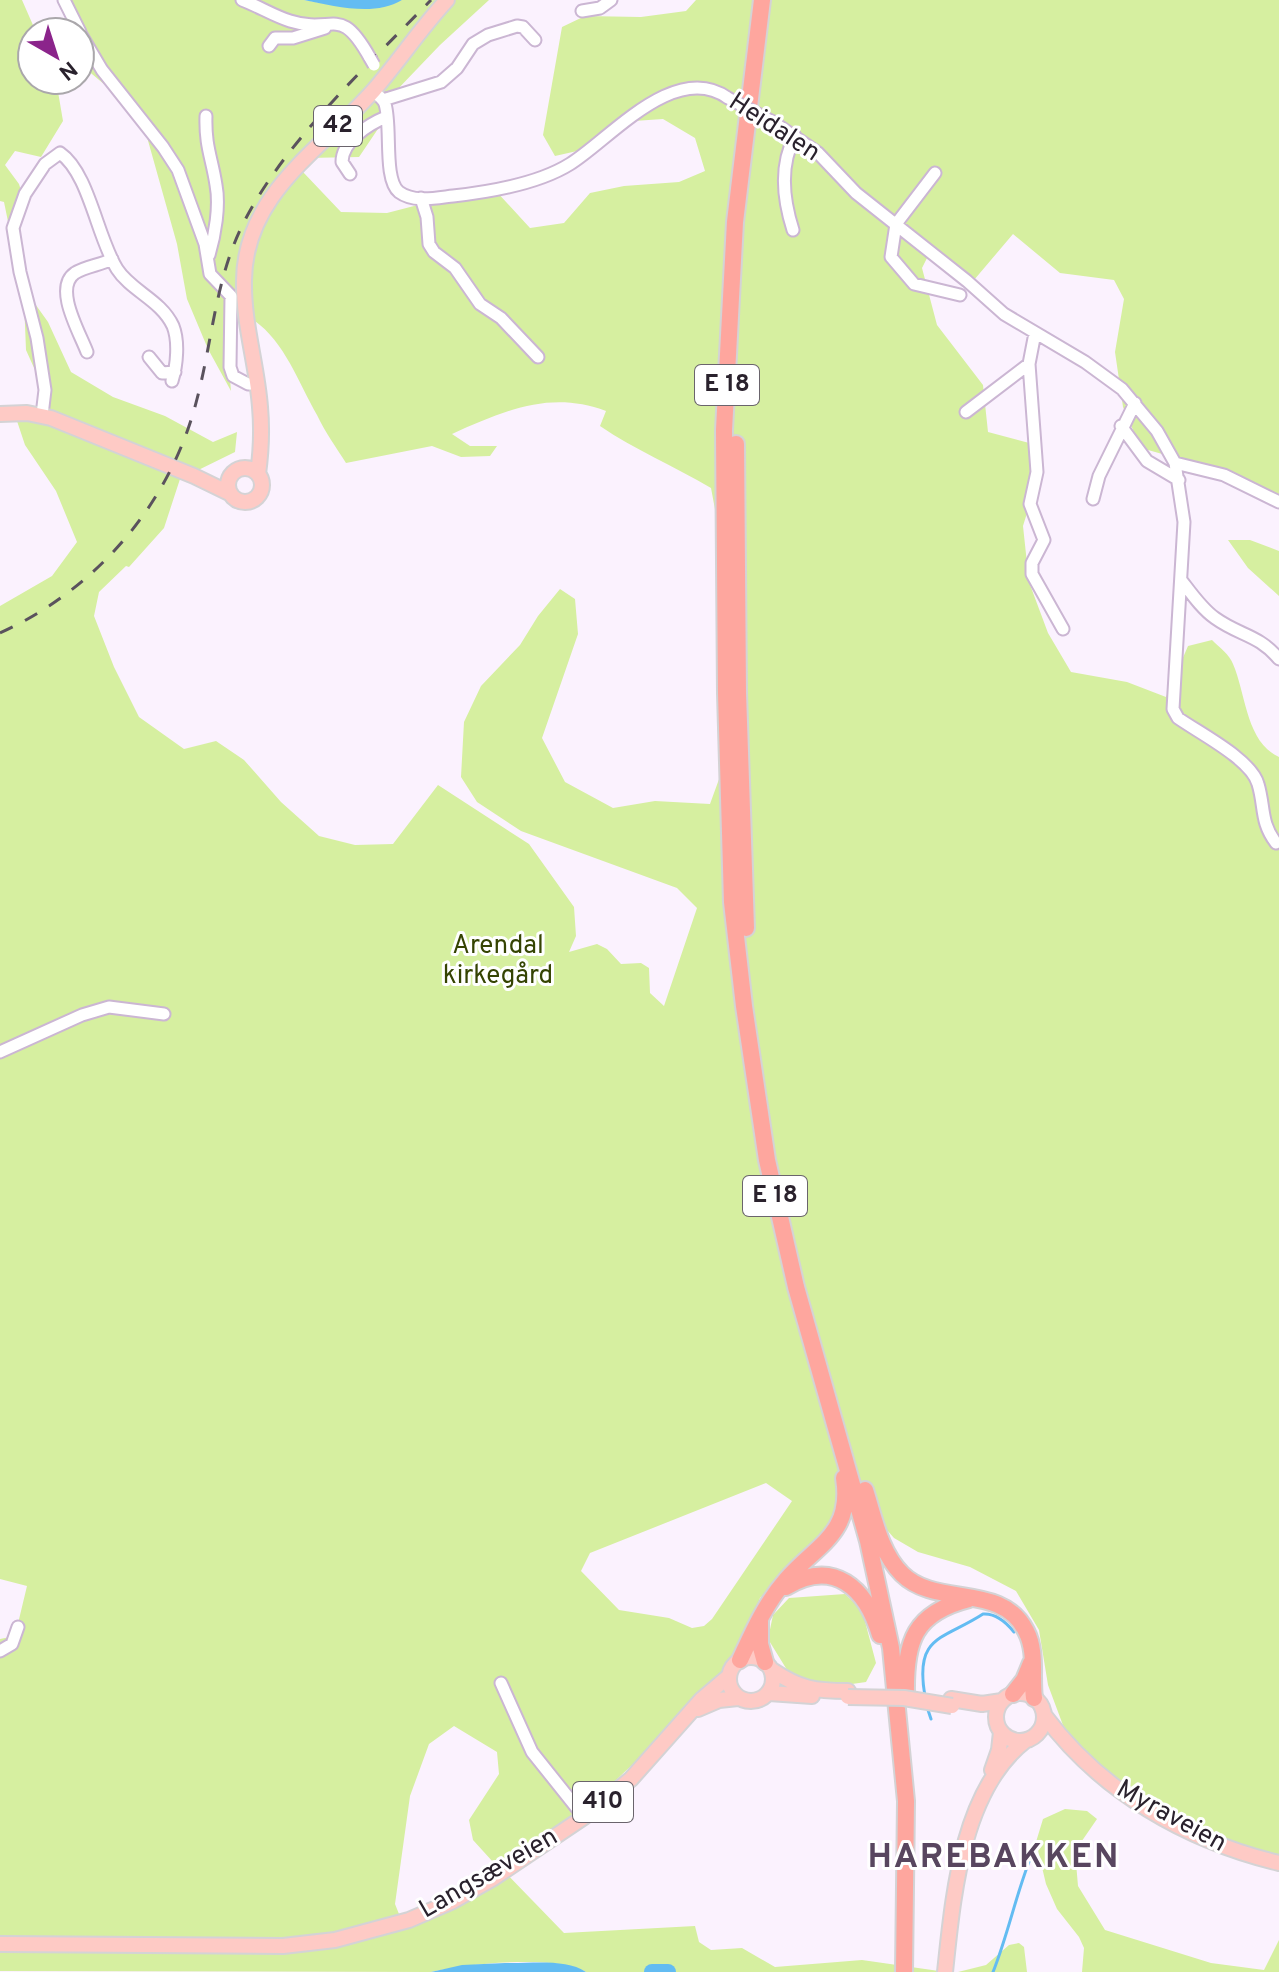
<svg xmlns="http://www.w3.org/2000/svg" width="1279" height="1972" viewBox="0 0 1279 1972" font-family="Overpass,sans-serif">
<rect width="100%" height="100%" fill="#fbf2fe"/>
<path fill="#d6efa0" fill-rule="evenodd" d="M0 0H22L36 32H32V80H56L63 121 41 157 15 151 5 165 19 184 23 197 19 249 33 301 48 322 71 372 113 397 165 416 213 442 237 432 235 452 180 479 164 528 129 567 126 566 99 592 94 616 114 667 139 717 184 749 216 741 244 760 281 802 319 836 355 845 393 844 438 785 529 844 574 907 576 936 569 952 597 944 607 949 621 964 641 963 649 968 650 993 664 1006 697 908 677 888 521 831 477 802 461 777 464 722 481 686 520 645 538 616 560 589 575 599 578 634 542 738 565 782 613 808 655 801 710 804 726 760 721 541 711 488C674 466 635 450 600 426L606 411C550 390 503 411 452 434L470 446H497L490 456 461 457 432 446 346 463C336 447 325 432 317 415 296 378 282 333 242 313L226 329 231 391 208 349 187 299 177 244 147 137 117 95 80 64V58L89 50 69 0H304L344 7 402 0H489L440 45 394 93 382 123 359 157 306 158 303 172 341 212 387 213 441 199 495 190 530 228 564 223 590 193 624 186 679 182 705 171 695 138 663 119 634 121 586 149 555 156 543 135 562 27 585 16 641 17 686 11 696 0H1279V496L1194 463 1141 448 1123 407 1115 352 1124 299 1114 280 1060 273 1013 234 974 280 929 254 922 268 937 325 983 385 988 432 1033 444 1039 474 1023 526 1029 582 1048 633 1071 672 1127 682 1166 697 1188 646 1212 640C1219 647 1230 655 1233 664 1246 694 1246 742 1279 757V1860L1201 1828 1108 1773 1067 1736 1048 1685 1039 1630 1016 1591 970 1567 918 1552 894 1538 858 1497 826 1536 760 1598 744 1641 720 1681 613 1783 504 1871 564 1933 695 1926 699 1942 711 1950 742 1948 775 1967 862 1960 946 1972H586C557 1954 465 1964 431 1972L0 1971V1639L15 1636 27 1586 0 1579V606L52 576 77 542 56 491 25 445 17 421 48 399 26 350 24 300 4 202 0 201ZM766 1483 792 1501 712 1619 704 1626 692 1628 669 1618 619 1610 581 1571 590 1553ZM454 1726 497 1752 499 1774 469 1820 473 1840 493 1862 479 1882 403 1924 395 1904 410 1796 429 1744Z
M1228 540H1250L1279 551V596L1248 568Z
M845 1594 862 1610 876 1663 866 1682 838 1686 792 1678 768 1639 773 1615 789 1598Z
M1065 1809 1087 1811 1097 1819 1075 1851 1078 1886 1105 1930 1211 1963 1264 1970 1279 1940V1972H1082L1084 1948 1079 1937 1057 1909 1046 1884 1036 1842 1043 1819Z
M1019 1943 1024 1947 1027 1972H958L986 1965 1009 1945Z"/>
<path fill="#63bcf2" d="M304 0H402C374 17 335 6 304 0Z
M505 1963C529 1964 565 1958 586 1972H431L462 1965Z"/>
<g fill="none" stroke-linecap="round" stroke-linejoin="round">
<path stroke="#63bcf2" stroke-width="3" d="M925 1696C914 1635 943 1640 983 1614 996 1613 1006 1622 1014 1632
M927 1707 931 1719
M993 1972C1009 1932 1017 1889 1034 1849"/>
<path stroke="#63bcf2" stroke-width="16" d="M652 1972H668"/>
<defs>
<path id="minor" d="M64 0 80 32
M242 0C258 6 274 16 290 21 335 35 339 3 370 58
M582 11 600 8 611 0
M80 33 102 70 163 147 178 170 205 244 210 274 231 296 230 367 233 376 248 384H258
M269 46 275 38H293L325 28
M373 91C377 95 383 98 385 104 392 126 383 179 399 192 414 203 436 198 453 196 489 192 538 184 570 164 609 140 675 60 728 98
M383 100 441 82 457 68 473 44 488 35 517 26 523 27 535 40
M206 116C205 147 212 158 216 185 220 206 215 235 209 255
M773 122 818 153 856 193 967 281 1004 314 1085 362 1122 389 1157 431 1175 463 1184 522 1173 709 1178 718C1199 733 1251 759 1258 784 1265 807 1260 822 1276 843
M935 173 896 224 891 257 914 284 960 295
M350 174 342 162C342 141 369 124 386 117
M421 198 427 217 429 244 434 252 455 268 480 304 501 318 538 357
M793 230C783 199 779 166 795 136
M1035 333 1029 364 1037 472 1030 504 1044 540 1032 563V574L1063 629
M87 352C80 333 53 288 75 273 86 266 101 265 112 259
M149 357 162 373 175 372
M966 412 1029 364
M42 415 45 390 37 338 20 272 13 228 25 194 45 164 60 153C89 173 97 237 117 269 131 291 161 300 173 326 179 341 177 365 172 381
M1121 426 1147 461 1179 480
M1175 463 1224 475 1279 502
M1093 499 1099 476 1135 403
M1181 580C1191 593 1202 609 1215 618 1240 636 1258 634 1279 659
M0 1052 82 1015 109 1007 164 1014
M0 1651 12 1644 18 1627
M501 1683 532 1752 584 1817"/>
<path id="major" d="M0 414 27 413 51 418 194 476 231 494
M228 485a17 17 0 1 1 34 0a17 17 0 1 1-34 0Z
M258 474C261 452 262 429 260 407 257 365 243 323 244 280 245 193 322 149 374 90 399 61 421 28 447 0
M729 1679a22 22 0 1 1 44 0a22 22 0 1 1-44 0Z
M772 1670C800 1689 815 1691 848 1691
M769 1693 812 1696
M996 1717a24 24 0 1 1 48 0a24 24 0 1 1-48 0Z
M951 1699 982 1704 1002 1701
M698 1709 719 1700 738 1698
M1044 1715C1101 1792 1187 1841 1279 1863
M992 1770 999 1750 1001 1732
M0 1944 283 1946 335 1940 409 1920 453 1901 492 1879 584 1817 631 1779 702 1699 729 1676
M945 1972C953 1898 961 1791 1025 1741"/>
<path id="highway" d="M762 0 735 222 724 430 726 693 732 902 744 1006 767 1160 796 1287 868 1541 891 1648 906 1801 904 1972
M736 444 738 693 746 928
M865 1490C874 1518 880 1552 902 1574 936 1608 1002 1582 1026 1631 1037 1652 1031 1676 1034 1698
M786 1587C834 1558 866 1588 880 1635
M760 1620V1644L765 1662
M740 1660C753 1632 765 1604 786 1580 816 1545 853 1534 844 1478
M906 1694C905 1641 914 1613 969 1599
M1013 1694 1024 1680 1031 1663"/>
</defs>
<use href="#minor" stroke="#cbb6d3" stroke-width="15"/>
<use href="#major" stroke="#d4d3d5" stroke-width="18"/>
<use href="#highway" stroke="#d4d3d5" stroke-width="20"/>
<use href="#minor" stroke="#fff" stroke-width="11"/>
<use href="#major" stroke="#fecac5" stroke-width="14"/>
<use href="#highway" stroke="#fea69e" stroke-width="16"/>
<path stroke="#5a525d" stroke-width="3" stroke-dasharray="14 14" stroke-linecap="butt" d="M0 633C97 589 171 503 197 399 212 342 215 283 241 228 281 145 366 67 431 0"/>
<defs>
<path id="minor-bridge" d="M370 58 374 65
M728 98 773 122"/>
<path id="major-bridge" d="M848 1697 904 1698 952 1706"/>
</defs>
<use href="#minor-bridge" stroke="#cbb6d3" stroke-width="15" stroke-linecap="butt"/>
<use href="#major-bridge" stroke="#d4d3d5" stroke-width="18" stroke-linecap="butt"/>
<use href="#minor-bridge" stroke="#fff" stroke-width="11"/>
<use href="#major-bridge" stroke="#fecac5" stroke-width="14"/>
</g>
<g text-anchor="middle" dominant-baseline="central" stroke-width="6" stroke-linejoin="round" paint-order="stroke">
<g fill="#fff" stroke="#6a646c" stroke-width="2">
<rect x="314" y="106" width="48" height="40" rx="6"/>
<rect x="695" y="365" width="64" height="40" rx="6"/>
<rect x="743" y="1176" width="64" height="40" rx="6"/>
<rect x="573" y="1782" width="60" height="40" rx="6"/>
</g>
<g font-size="24" font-weight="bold" fill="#2a222d">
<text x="338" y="126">42</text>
<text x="727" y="385">E 18</text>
<text x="775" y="1196">E 18</text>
<text x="603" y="1802">410</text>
</g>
<g font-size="26" fill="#2a222d" stroke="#fff">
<text transform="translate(774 128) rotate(33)">Heidalen</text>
<text transform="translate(1171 1817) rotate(29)">Myraveien</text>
<text transform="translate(489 1874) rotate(-30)">Langsæveien</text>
</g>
<g font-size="26" fill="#354402" stroke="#fff">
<text x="498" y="946">Arendal<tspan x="498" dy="30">kirkegård</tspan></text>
</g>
<g font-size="34" font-weight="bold" letter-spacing="2" fill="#58465f" stroke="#fff">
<text x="994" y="1858">HAREBAKKEN</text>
</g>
</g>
<g transform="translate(56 56) rotate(141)"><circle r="38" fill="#ffffff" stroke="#aaa7ab" stroke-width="2"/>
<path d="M0-6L14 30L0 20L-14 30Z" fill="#8b248b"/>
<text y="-12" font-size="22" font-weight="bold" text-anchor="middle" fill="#2a222d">N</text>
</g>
</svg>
